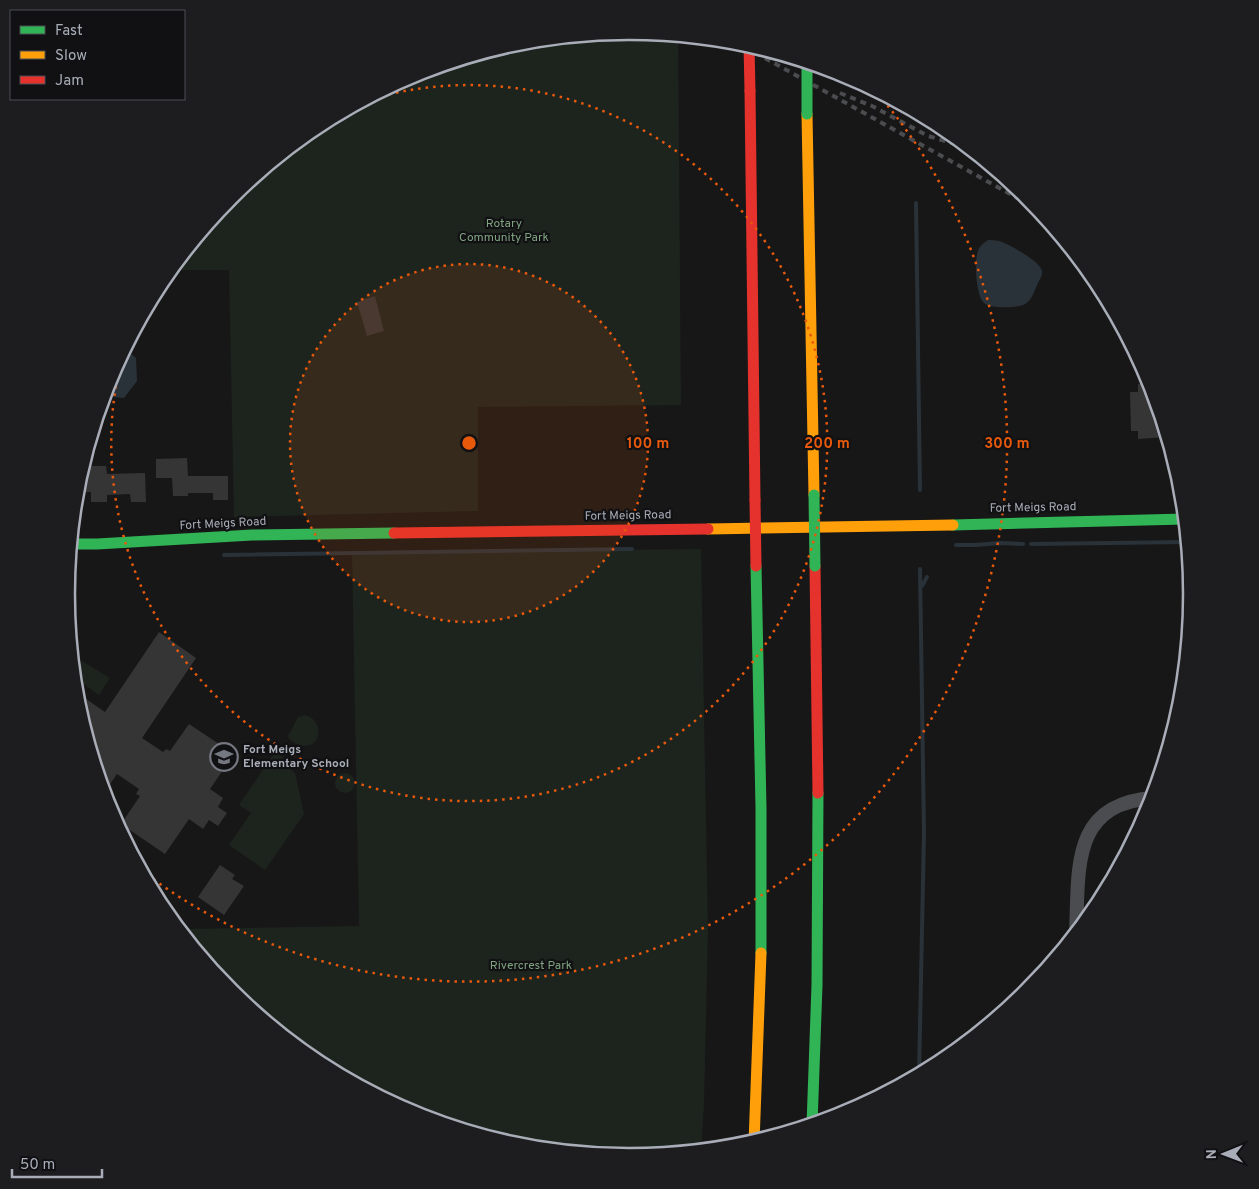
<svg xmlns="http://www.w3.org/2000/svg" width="1259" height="1189" viewBox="0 0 1259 1189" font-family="Overpass,sans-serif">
<rect width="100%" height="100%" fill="#171717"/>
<path fill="#1d241e" d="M630 31 678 36 681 405 478 407V511L234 517 229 270H171L231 196 317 126 414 74 520 42Z
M701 549 708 931 704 1104 701 1151 629 1158 519 1147 414 1115 316 1063 231 993 179 929 359 926 352 553Z
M82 661 110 678 99 695 74 678V673Z
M304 715C331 721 317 762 289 739L288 736 298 717Z
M275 752 289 762 286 766 295 773 304 814 265 870 229 845 251 813 239 805Z
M335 783a10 10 0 1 1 20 0a10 10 0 1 1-20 0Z"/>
<path fill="#2a3239" d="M988 240C991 240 995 240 999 241 1009 244 1040 261 1042 271 1043 276 1039 281 1037 285 1034 292 1032 300 1025 304 1019 308 990 309 984 303 976 296 974 262 978 251 979 247 983 243 988 240Z
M124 351 129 352 136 358 137 381 124 398 113 397 106 391 109 379Z"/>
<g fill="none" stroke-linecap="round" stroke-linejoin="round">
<path stroke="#2a3239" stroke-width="4" d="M916 203 920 490
M1031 544 1188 542
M956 545H975L1000 543 1023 544
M224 555 632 549
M922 586 927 577
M919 1075 924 833 920 569"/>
</g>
<path fill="#353536" d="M375 296 384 331 367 336 357 302Z
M1151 383 1168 437 1138 439V431H1131L1130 392H1138V384Z
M187 458 188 476H228V500H213V493H188V496H173L172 478H156V459Z
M83 466H106L107 474 145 473 146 502H131L130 494 107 495V502H91V492H76Z
M159 632 196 658 142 738 163 752 166 749 170 751 189 724 234 754 210 789 223 798 218 807 227 813 218 826 209 820 203 829 189 819 165 854 121 824 140 796 136 794 139 789 117 774 104 793 77 704 76 692 105 712Z
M220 865 235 875 232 879 244 886 224 915 198 897Z"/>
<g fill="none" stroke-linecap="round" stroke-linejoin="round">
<path stroke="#4b4c50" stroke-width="14" d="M1076 934C1079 870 1070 803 1154 798"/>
<path stroke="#30b455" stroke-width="11" d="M953 525 1185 519
M71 544H97L252 535 394 533
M756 566 761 808V953
M812 1125 817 985 818 793"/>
<path stroke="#ff9f0a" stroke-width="11" d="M807 114 814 495
M708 529 953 525
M754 1143 761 953"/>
<path stroke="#e5322d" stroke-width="11" d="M750 91 755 500
M394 533 708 529
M815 566 818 793"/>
<path stroke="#4b4c4f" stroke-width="4" stroke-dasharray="6 5" stroke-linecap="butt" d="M736 42 1039 210
M840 93 872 106 928 136 969 148"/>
<path stroke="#30b455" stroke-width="11" d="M807 62V114
M814 495 815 566"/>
<path stroke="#e5322d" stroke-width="11" d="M749 45 750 91
M755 500 756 566"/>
</g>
<circle cx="469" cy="443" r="179" fill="#e8590c" fill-opacity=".12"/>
<g fill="none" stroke="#e8590c" stroke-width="2.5" stroke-dasharray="2.5 5">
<circle cx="469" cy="443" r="179"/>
<path d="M367 100A358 358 0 1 1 122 356"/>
<path d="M878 94A538 538 0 0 1 141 870"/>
</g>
<defs>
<symbol id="school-ring" viewBox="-11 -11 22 22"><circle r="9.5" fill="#111113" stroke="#757880" stroke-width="1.5"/><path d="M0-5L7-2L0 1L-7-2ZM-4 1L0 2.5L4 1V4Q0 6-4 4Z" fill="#757880"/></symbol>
</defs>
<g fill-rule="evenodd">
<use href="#school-ring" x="208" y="741" width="32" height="32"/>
</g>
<g text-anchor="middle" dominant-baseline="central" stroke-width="4.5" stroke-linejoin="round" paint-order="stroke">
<g font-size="12" fill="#7fa381" stroke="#111113">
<text x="504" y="224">Rotary<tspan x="504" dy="14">Community Park</tspan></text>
<text x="531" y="966">Rivercrest Park</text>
</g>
<g font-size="12" fill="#a8adb8" stroke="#111113">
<text transform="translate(1033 508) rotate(-1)">Fort Meigs Road</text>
<text transform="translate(628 516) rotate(-1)">Fort Meigs Road</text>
<text transform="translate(223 524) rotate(-3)">Fort Meigs Road</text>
</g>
<g font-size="12" font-weight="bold" fill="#a8adb8" stroke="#111113" text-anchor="start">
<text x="243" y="750">Fort Meigs<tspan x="243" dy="14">Elementary School</tspan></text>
</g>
</g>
<path d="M0 0H1259V1189H0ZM75 594a554 554 0 1 1 1108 0a554 554 0 1 1-1108 0Z" fill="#1d1d20" fill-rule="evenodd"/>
<path fill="none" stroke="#a8adb8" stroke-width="2.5" d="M75 594a554 554 0 1 1 1108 0a554 554 0 1 1-1108 0Z"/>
<circle cx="469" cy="443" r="8" fill="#e8590c" stroke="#111113" stroke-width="2.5"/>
<g font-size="15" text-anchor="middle" font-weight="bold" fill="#e8590c" stroke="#111113" stroke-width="4.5" stroke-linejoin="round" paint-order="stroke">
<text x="648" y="448">100 m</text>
<text x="827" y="448">200 m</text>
<text x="1007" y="448">300 m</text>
</g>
<rect x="10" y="10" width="175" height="90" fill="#111113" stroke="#4d4f55"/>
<rect x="20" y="26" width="25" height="8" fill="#30b455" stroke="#4d4f55"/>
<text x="55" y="35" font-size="15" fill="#a8adb8">Fast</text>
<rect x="20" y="51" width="25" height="8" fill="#ff9f0a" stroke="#4d4f55"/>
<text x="55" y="60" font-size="15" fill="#a8adb8">Slow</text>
<rect x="20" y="76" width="25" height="8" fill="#e5322d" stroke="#4d4f55"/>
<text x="55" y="85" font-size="15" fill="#a8adb8">Jam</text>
<g transform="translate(1224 1154) rotate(269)" stroke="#111113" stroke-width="4" paint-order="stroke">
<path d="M0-4L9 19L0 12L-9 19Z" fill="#a8adb8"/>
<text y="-8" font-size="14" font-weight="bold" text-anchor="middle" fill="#a8adb8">N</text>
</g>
<path d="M12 1169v8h90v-8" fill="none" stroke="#a8adb8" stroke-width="2.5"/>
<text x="20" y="1169" font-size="15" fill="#a8adb8" stroke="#111113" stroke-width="4" paint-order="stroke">50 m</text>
</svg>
